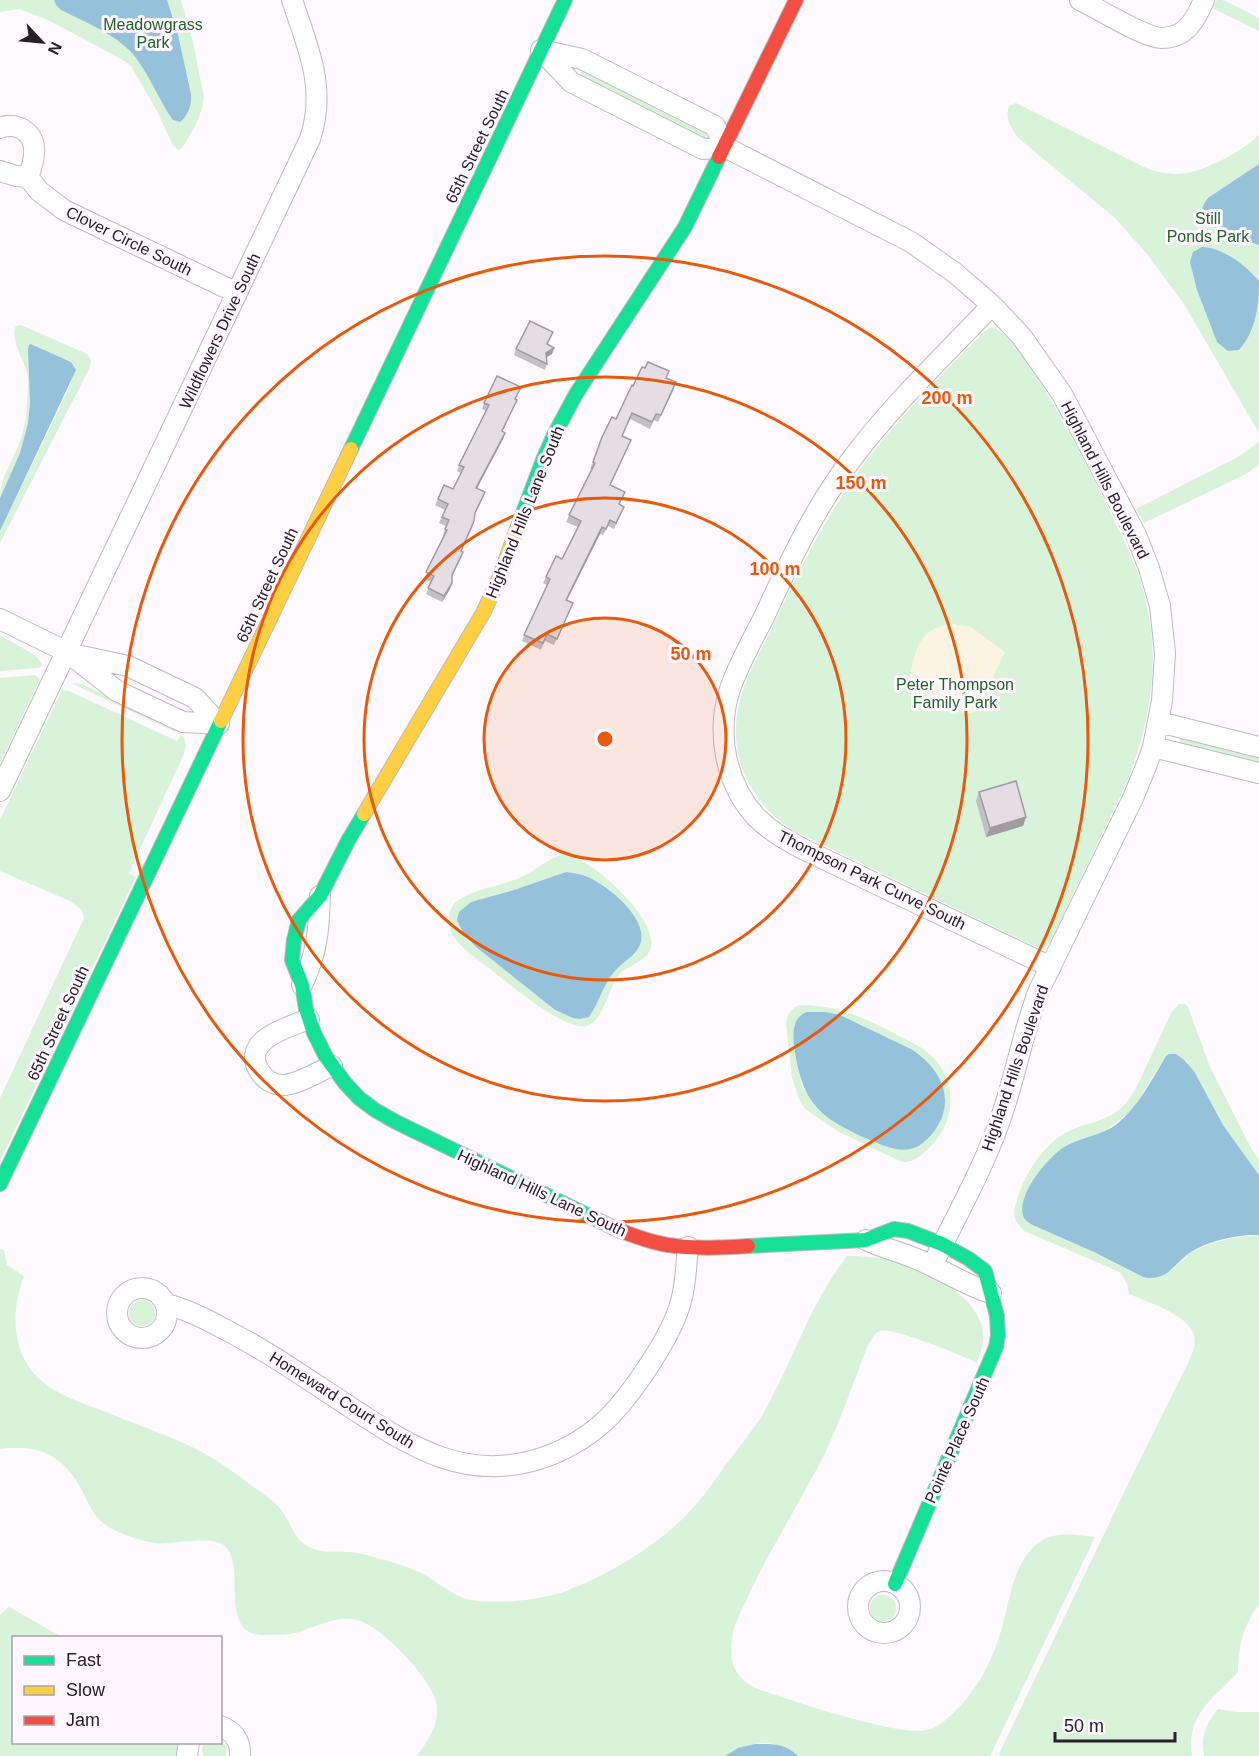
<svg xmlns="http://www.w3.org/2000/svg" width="1259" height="1756" viewBox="0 0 1259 1756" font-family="Helvetica,sans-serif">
<rect width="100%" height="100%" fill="#fdf9fd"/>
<path fill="#d9f2da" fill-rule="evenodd" d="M0 0H181L193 42 204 97C202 116 192 132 182 148L179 150 177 149 173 145 156 109 131 66 123 60 50 21 33 14 19 9 0 12Z
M1217 0H1223L1259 18V31L1212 8Z
M584 70 708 132 704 140 582 78 581 73Z
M1016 103 1142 166C1154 172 1165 174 1179 174 1202 173 1243 151 1259 135V433L1184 304 1147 254 1115 218 1017 137C1010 126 1005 118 1009 106Z
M21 325 87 354 91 360 90 367 0 543V531L71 384V362L32 344 29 345 30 403 28 423 20 453 0 498C0 477 15 457 21 438 25 426 27 413 27 401 28 392 29 382 27 373 24 360 9 337 16 326Z
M992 327C1025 331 1126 539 1139 576 1145 593 1148 612 1151 630 1157 682 1146 733 1127 782L1050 943 1043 948 1036 947 790 829C758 806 735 771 736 730 736 693 756 660 772 628 795 578 819 530 850 484 888 428 937 379 985 331Z
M1259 442V464L1246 474 1144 523 1136 509 1238 457Z
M0 635 36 656 43 666 38 668 0 671Z
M35 675 40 679 0 763V678Z
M71 683 82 684 176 729 175 732Z
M62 690 69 691 177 741 180 736 183 735 186 745 184 754 129 873 136 877 0 1161V1098L84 918 82 910 70 901 0 871V820Z
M1181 736 1259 756V765L1179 744Z
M565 854C590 857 662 921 650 950 644 964 624 965 616 979 609 991 602 1019 589 1025 568 1035 506 981 489 968 472 955 442 937 450 912 451 908 454 903 457 901 472 890 499 886 517 879 533 873 549 857 565 854ZM566 872C573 873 581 874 588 877 608 886 647 917 641 942 637 956 623 961 613 972 603 985 599 1003 589 1017L563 1014 555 1010 476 947 511 891Z
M1179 1004H1185L1188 1007 1210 1067 1251 1148 1259 1160V1175L1223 1125 1194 1071 1166 1056 1135 1105 1127 1114 1108 1129 1051 1157 1037 1176 1024 1197 1094 1252 1143 1277 1172 1270 1190 1253 1209 1244 1233 1238 1259 1235V1604C1243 1625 1238 1647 1238 1672 1213 1700 1186 1713 1192 1756H998L1129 1482 1188 1363C1191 1356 1195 1348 1195 1340 1194 1316 1148 1302 1129 1294L1127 1284 1120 1272 1024 1231C1010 1216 1013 1212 1019 1194 1027 1170 1046 1142 1069 1131 1088 1122 1111 1121 1126 1103 1134 1094 1139 1082 1144 1071 1153 1052 1162 1033 1171 1013Z
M799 1005C835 1004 868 1019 899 1036 908 1041 919 1045 927 1052 958 1077 958 1120 929 1148 922 1155 913 1163 902 1162L839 1132 805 1109 799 1099 792 1078 786 1022C788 1013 791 1009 799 1005ZM802 1014 840 1015 911 1049 816 1108 802 1086 797 1064 794 1026 799 1017Z
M0 1249 4 1250 7 1265 24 1276C12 1307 11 1343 31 1370 49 1393 80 1402 106 1412 135 1424 165 1434 192 1447 215 1458 235 1473 255 1488 263 1494 271 1499 278 1506 289 1517 291 1534 304 1544 318 1554 333 1551 349 1552 362 1553 376 1558 388 1561 399 1564 411 1568 421 1573 435 1580 446 1591 461 1597 484 1607 545 1600 569 1590 606 1575 648 1551 677 1524 696 1507 711 1486 725 1466 737 1450 749 1435 760 1419 769 1405 776 1388 784 1373 803 1332 819 1292 847 1256 862 1256 878 1257 893 1260 924 1266 974 1295 982 1327 985 1340 981 1351 977 1363 963 1356 893 1327 880 1331 874 1333 872 1340 868 1345 854 1380 842 1417 826 1451 802 1499 773 1544 750 1592 744 1607 733 1623 732 1639 729 1663 734 1676 755 1688 796 1702 836 1715 878 1725 893 1728 912 1733 927 1730 941 1727 951 1715 960 1706 980 1685 993 1658 1001 1631 1010 1600 1013 1560 1041 1541 1056 1531 1079 1535 1095 1537L990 1756H798C777 1736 747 1742 725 1756H417C427 1742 439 1725 437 1706 435 1682 383 1628 360 1621 339 1614 318 1626 299 1632 288 1635 278 1635 267 1635 262 1635 254 1635 249 1632 224 1616 244 1567 226 1547 215 1534 172 1545 155 1543 142 1541 128 1536 116 1531 92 1519 92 1508 80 1487 62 1454 36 1444 0 1449Z
M129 1313a13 13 0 1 1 26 0a13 13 0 1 1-26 0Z
M870 1608a13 13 0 1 1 26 0a13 13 0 1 1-26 0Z
M9 1607 62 1637 14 1638V1742L177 1743V1756H0V1615Z
M1218 1709 1236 1712H1259V1756H1204C1200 1736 1206 1724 1218 1709Z
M221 1739 227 1747 226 1756H203L202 1748 204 1743 220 1742Z"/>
<path fill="#fbf4e2" d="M951 624 971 627 1005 652 977 711 966 714 908 686C915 656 914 629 951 624Z"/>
<path fill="#95c2da" d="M54 0H167L178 35 191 94C192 105 188 116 180 122L173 120C158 99 149 73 132 53 115 34 83 21 61 10L56 5Z
M1259 164V245C1240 238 1209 232 1201 211L1205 202 1208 198Z
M1202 247C1224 248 1245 265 1259 281 1259 306 1256 331 1239 350L1228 351 1217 342 1197 290 1190 262 1193 252Z
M31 344 71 362 76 370 0 531V498L20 453 28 423 30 403 28 349 29 345Z
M566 872C573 873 581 874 588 877 608 886 647 917 641 942 637 956 623 961 614 972 603 985 599 1003 589 1017L580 1019 573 1018 555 1010 476 947 463 933 457 920 459 912 471 902 511 891Z
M807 1012H825L840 1015 911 1049C942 1069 958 1102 932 1134 927 1140 918 1148 910 1149 897 1152 882 1145 870 1140 823 1119 803 1106 795 1052 793 1038 790 1018 807 1012Z
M1169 1054H1176L1183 1059 1194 1071 1223 1125 1259 1175V1235C1238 1234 1208 1241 1191 1252 1173 1264 1168 1282 1143 1277L1094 1252 1035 1226C1031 1224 1027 1222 1024 1218 1014 1197 1049 1155 1066 1146 1082 1137 1103 1135 1117 1124 1138 1106 1152 1080 1166 1056Z
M755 1744C772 1744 785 1743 798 1756H725L738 1748Z"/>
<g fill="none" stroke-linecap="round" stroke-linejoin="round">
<defs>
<path id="street" d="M1080 0C1099 9 1143 37 1161 38 1169 38 1177 36 1184 31 1194 23 1199 11 1204 0
M541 50 571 82 703 149 725 147 911 242 955 273 992 305 1022 337 1062 394 1136 535 1149 568 1160 606 1165 653 1162 701 1153 747 1147 764 1133 798 1039 990C1022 1034 1015 1080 999 1123 982 1171 954 1220 932 1266
M541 50 582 59 715 126 725 147
M0 128C7 125 13 125 20 128 40 137 35 160 28 177
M0 171 16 176 28 177
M28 177 39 191 64 210 237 293
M992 305C945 355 895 402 854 456 817 504 790 560 765 615 753 639 739 663 730 689 716 732 725 783 756 817 770 831 787 841 805 850L1051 967
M0 619 67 652 117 691 183 722 219 724
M72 654 128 666 195 698 219 724
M1159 722 1259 747
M1153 747 1259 773
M0 791 310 139C327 88 308 48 292 0
M302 985C317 954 319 930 320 896
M309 1019C289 1027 239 1040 260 1072 265 1080 274 1085 283 1085 297 1085 319 1071 332 1066
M866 1240C883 1248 901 1252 919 1260 943 1270 965 1285 991 1293
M117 1313a25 25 0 1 1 50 0a25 25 0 1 1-50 0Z
M166 1304C186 1309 206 1319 224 1329 266 1350 304 1377 344 1403 408 1445 465 1485 545 1457 570 1448 591 1435 610 1416 634 1391 673 1334 681 1301 686 1284 686 1265 688 1247
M858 1607a26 26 0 1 1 52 0a26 26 0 1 1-52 0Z
M220 1726C234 1731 241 1741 240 1756
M187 1756 189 1742"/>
<path id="fast" d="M351 449 565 0
M517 529 543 460 554 435 576 394 685 227 719 157
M364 814 349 839 320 896 299 920 294 940 292 960 302 985 306 1009 314 1033 326 1057 345 1083 359 1098 375 1110 396 1122 614 1228
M0 1184 221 721
M748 1246 866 1240 894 1229 908 1231 942 1244 969 1259 985 1271 997 1316 998 1335 996 1347 895 1584"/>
<path id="slow" d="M221 721 351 449
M364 814 483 613 498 581 517 529"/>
<path id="jam" d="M719 157 796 0
M614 1228C631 1235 649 1242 668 1245 694 1249 722 1248 748 1246"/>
</defs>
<use href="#street" stroke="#bfbac0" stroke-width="22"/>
<use href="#fast" stroke="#bfbac0" stroke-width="16"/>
<use href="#slow" stroke="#bfbac0" stroke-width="16"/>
<use href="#jam" stroke="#bfbac0" stroke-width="16"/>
<use href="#street" stroke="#fffeff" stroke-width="20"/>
<use href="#fast" stroke="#16e098" stroke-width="14"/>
<use href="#slow" stroke="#ffcf43" stroke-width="14"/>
<use href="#jam" stroke="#f24e42" stroke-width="14"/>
</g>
<path fill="#c4bfc4" d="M550 338 547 344 554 348 552 354 546 357 547 364 545 370 514 355 516 349Z
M666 378 674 389 658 422 654 420 650 429 630 419 622 436 631 440 610 485 625 492 619 505 624 507 614 529 608 526 603 535 600 534 567 600 570 609 554 645 545 641 541 650 522 641 547 585 543 583 546 577 562 559 578 527 566 522 592 469H590L602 437 616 419 633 386Z
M521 387 515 399 514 406 502 432 505 433 503 439 477 488 485 492 475 514 474 521 472 528 461 551 463 552 461 558 452 577V583L450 589 442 602 426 594 431 582 424 579 444 536 443 535 446 526 439 523 445 510 435 505 438 499 453 489 461 473 457 471 459 465 486 411 482 409 484 403Z
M979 792 1026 817 1023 826 986 837 976 801Z"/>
<path fill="#a09ba0" d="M554 348 552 354 544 359 546 353Z
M505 433 503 439 474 494 476 488Z
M602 527 600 534 564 606 566 600Z
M452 583 450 589 442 602 444 596Z
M1026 817 1023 826 986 837 990 828Z"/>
<path fill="#e4dee4" stroke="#a09ba0" stroke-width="1.5" d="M530 321 553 332 547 344 554 348 546 353 547 364 516 349Z
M648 362 669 371 666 378 676 382 661 415 656 414 652 422 632 413 622 436 631 440 610 485 625 492 619 504 624 507 616 523 610 520 606 529 602 527 566 600 573 603 557 639 547 634 543 643 524 635 550 579 546 577 556 556 562 559 581 521 569 515 595 463 593 462 602 437 612 417 616 419 632 385 633 386 642 367 645 368Z
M497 376 521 387 515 399 517 400 502 431 505 433 476 488 485 492 475 513 474 521 461 551 463 552 452 575V583L444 596 428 588 434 576 426 572 447 530 445 529 449 520 442 517 448 504 438 499 444 485 453 489 464 467 459 465 489 405 484 403Z
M1016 781 1026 817 990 828 979 792Z"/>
<circle cx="605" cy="739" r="121" fill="#e8590c" fill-opacity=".12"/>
<g fill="none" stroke="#e8590c" stroke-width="3">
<circle cx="605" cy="739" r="121"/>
<circle cx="605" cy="739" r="241"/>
<circle cx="605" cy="739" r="362"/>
<circle cx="605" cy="739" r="483"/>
</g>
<g text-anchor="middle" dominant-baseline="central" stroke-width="6" stroke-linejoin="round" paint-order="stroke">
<g font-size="16" fill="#21642a" stroke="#fff7ff">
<text x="153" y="24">Meadowgrass<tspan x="153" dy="18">Park</tspan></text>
<text x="1208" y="218">Still<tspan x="1208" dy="18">Ponds Park</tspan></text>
<text x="955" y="684">Peter Thompson<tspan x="955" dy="18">Family Park</tspan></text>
</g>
<g font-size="16" fill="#272027" stroke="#fff7ff">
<text transform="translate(477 146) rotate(-64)">65th Street South</text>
<text transform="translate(129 241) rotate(26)">Clover Circle South</text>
<text transform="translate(220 331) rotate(-65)">Wildflowers Drive South</text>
<text transform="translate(1105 480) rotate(63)">Highland Hills Boulevard</text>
<text transform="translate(525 512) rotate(-68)">Highland Hills Lane South</text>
<text transform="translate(267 585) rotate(-65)">65th Street South</text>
<text transform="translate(872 880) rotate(26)">Thompson Park Curve South</text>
<text transform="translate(58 1023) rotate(-65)">65th Street South</text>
<text transform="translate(1015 1068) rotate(-71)">Highland Hills Boulevard</text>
<text transform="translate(542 1193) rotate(25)">Highland Hills Lane South</text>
<text transform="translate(342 1400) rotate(32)">Homeward Court South</text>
<text transform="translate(957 1440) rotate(-66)">Pointe Place South</text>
</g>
</g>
<circle cx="605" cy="739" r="9" fill="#e8590c" stroke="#fff7ff" stroke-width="3"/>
<g font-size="18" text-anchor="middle" font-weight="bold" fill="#e8590c" stroke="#fff7ff" stroke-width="6" stroke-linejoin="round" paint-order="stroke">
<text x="947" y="404">200 m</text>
<text x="861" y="489">150 m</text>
<text x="775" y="575">100 m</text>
<text x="691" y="660">50 m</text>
</g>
<rect x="12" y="1636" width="210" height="108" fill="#fff7ff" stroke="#a9a1a9" stroke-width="1.5"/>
<rect x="24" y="1656" width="30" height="9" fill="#16e098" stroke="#a9a1a9" stroke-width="1.5"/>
<text x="66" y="1666" font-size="18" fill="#272027">Fast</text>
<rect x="24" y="1686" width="30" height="9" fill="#ffcf43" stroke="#a9a1a9" stroke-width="1.5"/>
<text x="66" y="1696" font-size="18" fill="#272027">Slow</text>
<rect x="24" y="1716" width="30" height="9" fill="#f24e42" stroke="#a9a1a9" stroke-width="1.5"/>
<text x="66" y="1726" font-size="18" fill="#272027">Jam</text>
<g transform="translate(42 42) rotate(116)" stroke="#fff7ff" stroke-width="4.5" paint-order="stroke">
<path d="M0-4.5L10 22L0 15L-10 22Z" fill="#272027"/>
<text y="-9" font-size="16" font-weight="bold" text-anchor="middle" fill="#272027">N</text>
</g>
<path d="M1055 1732v9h120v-9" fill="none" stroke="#272027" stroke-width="3"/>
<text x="1064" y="1732" font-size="18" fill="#272027" stroke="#fff7ff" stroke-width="4.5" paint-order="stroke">50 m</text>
</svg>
